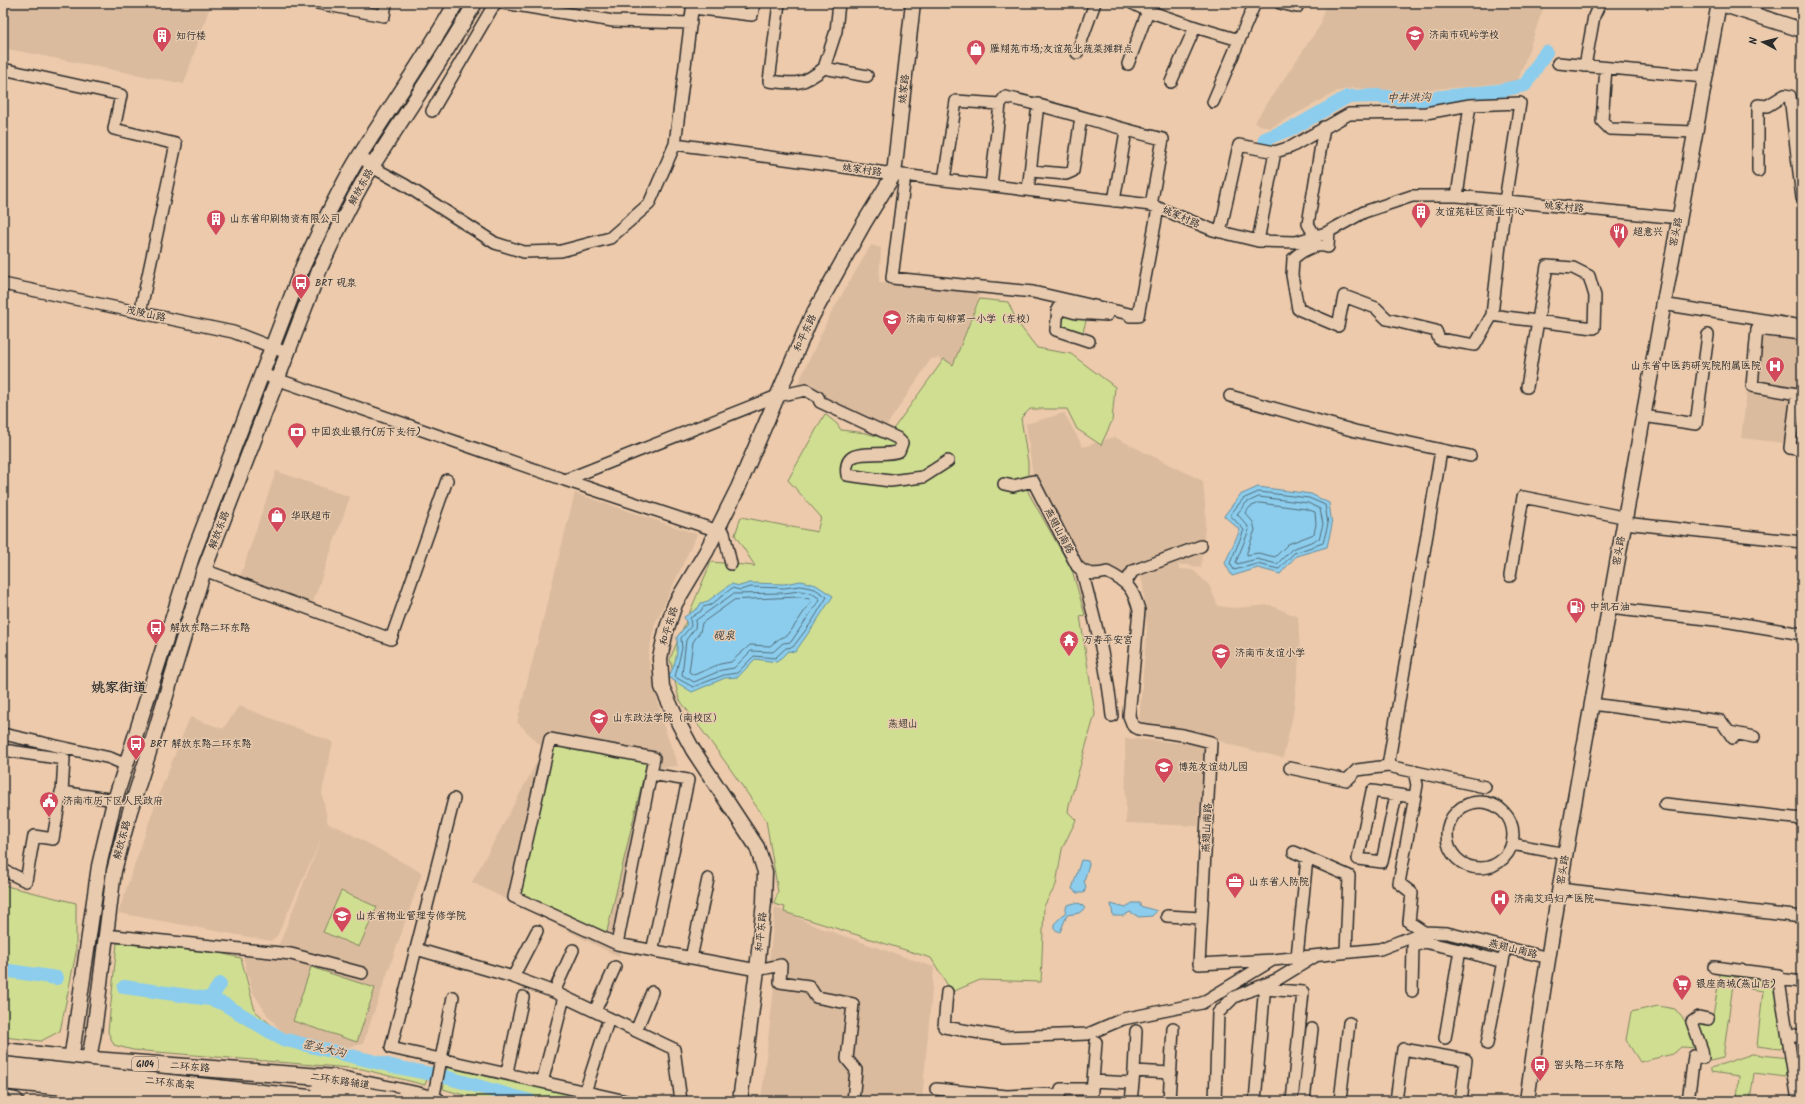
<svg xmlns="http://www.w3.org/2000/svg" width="1805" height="1104" viewBox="0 0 1805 1104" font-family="Kalam,'LXGW WenKai TC',sans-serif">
<rect width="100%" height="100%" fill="#eccaab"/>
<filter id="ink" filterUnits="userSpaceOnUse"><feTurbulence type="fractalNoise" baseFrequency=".025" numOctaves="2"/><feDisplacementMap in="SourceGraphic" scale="8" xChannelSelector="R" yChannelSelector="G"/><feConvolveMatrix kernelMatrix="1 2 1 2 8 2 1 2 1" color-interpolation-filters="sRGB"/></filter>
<g filter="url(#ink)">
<path fill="#dbbb9e" d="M3 3H211L184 84 3 48Z
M1325 3H1545L1518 81 1466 87 1399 91 1353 88 1338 91 1270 128 1254 123 1321 24Z
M871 245 881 248 879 282 981 291 953 365 938 358 931 359 887 425 827 400 812 384 797 386 830 315Z
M1756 323 1802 327V445L1741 438Z
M1064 413 1083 447 1114 437 1203 481 1206 516 1201 568 1188 565H1178L1180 569 1193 570 1209 585 1218 606 1233 608 1270 605 1298 617 1300 650 1293 715 1283 758 1231 745 1204 735 1146 724 1139 720 1147 628 1143 585 1140 574 1150 569 1124 573 1114 582 1077 574 1036 499 1026 424Z
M276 471 350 497 312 605 239 580Z
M575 493 697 534 655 624 648 657 662 721 678 766 657 768 619 957 472 882 544 749 517 722Z
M239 706 333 742 322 793 328 824 340 828 422 873 363 1044 347 1047 284 1034 268 1016 252 991 243 956 220 951 118 940 120 931 267 947H278L322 837 277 936 271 941 118 913 157 799 190 717 223 729Z
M1125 738 1206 745 1198 826 1126 823Z
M775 907 815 926 934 967 922 1101H761L776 971 768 972Z"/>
<path fill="#d0de91" stroke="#7e845e" d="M979 299 1008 302 1017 322 1037 348 1071 354 1115 387 1112 421 1101 445 1077 429 1067 409H1030L1021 418 1028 463V492L1072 570 1085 615 1080 616 1095 714 1069 805 1068 812 1076 820 1062 849 1056 885 1044 906 1041 982 980 980 952 992 931 958 784 912 785 907 774 904 778 892 766 820 724 760 679 699 670 659 711 562 755 566 735 535 741 517 817 532 821 517 788 480 825 414 837 424 841 430 866 433 886 439 944 359 953 365Z
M1062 312 1087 317 1083 332 1060 327Z
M549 736 649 753 604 944 509 894Z
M3 884 10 887 76 903V953L60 1031 41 1041 3 1037Z
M341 891 377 907 359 947 323 932Z
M117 943 219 953 241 958 255 1011 283 1035 281 1043 430 1070 425 1085 362 1069 133 1050 114 1045 108 1032Z
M311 967 375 988 357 1042 293 1021Z
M1727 971 1770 978 1776 981 1786 1045 1780 1049 1757 1046 1763 991 1750 989V979L1734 977 1723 1058 1710 1061 1704 1052 1696 1024 1704 1019 1712 1021 1720 975Z
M1658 1006 1675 1009 1689 1026 1700 1048 1681 1047 1673 1054 1640 1062 1626 1040 1631 1012Z
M1752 1054 1789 1058 1786 1077 1754 1073 1750 1101H1737L1739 1076 1711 1072V1068Z
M448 1064 597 1101H484L443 1089Z"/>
<path fill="#8ccded" stroke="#658c9f" d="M1258 487 1311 494 1329 503 1332 525 1327 547 1296 556 1280 574 1258 568 1232 576 1225 563 1240 530 1224 516 1240 495Z
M801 581 816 585 833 596 814 625 795 652 788 651 777 662 755 659 738 677 725 678 692 692 668 677C676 665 678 651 677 637L687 624 684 617 698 608 701 603 708 601 731 584 740 586 750 583 784 584Z
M1081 860 1088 861 1089 864 1084 881 1086 887 1084 893H1077L1072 889Z
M1075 903 1081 904 1085 908 1079 913 1067 915 1060 932 1054 929V924L1065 913 1067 905Z
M1132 903H1140V906L1157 911 1152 916 1139 917 1130 912 1123 916H1113L1111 904 1126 908Z"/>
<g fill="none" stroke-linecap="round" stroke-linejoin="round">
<path stroke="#526c79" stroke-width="1" d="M1259 492 1309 498 1325 505 1328 524 1323 543 1294 553 1279 569 1257 564 1234 570 1230 563 1244 530 1230 515 1243 499Z
M1259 497 1308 503 1320 509 1323 524 1319 539 1292 549 1277 564 1257 559 1237 564 1236 562 1249 530 1247 525 1237 514 1246 503Z
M1260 503 1306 509 1315 512 1316 524 1314 534 1288 544 1275 557 1258 553 1247 555V552L1255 530 1253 522 1245 513 1250 507Z
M801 586 815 589 827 597 811 623 793 647 786 648 775 658 754 656 737 673 724 675 693 687 675 677 682 648 681 638 691 626 690 618 701 611 703 607 711 605 732 588 740 590 751 587 784 588Z
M801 591 813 594 820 599 791 642 783 643 773 652 751 651 734 668 722 670 694 682 682 675 686 640 695 628 696 620 733 594 784 593Z
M800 597 810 599 811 602 788 635 780 638 770 646 750 645 731 662 720 664 694 675 689 672 693 642 700 632 702 623 734 600Z"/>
<path stroke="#8ccded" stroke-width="14" d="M1265 139 1295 127 1347 97 1377 96 1414 100 1498 91 1525 85 1546 52
M3 970 57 978
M124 987 210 999 224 1004 282 1039 396 1067 442 1076 530 1101
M210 999 220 984"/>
<defs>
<path id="minor" d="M317 3 384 16 386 3
M503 3 613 21 691 23
M779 3 769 81C795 84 802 86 824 68L867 76
M1132 3 1148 11
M1280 3 1297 7 1298 3
M693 8 752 15 754 3
M1077 53 1095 3
M1558 63 1705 77
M1128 64 1148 11 1195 27
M1585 66 1594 16 1600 3
M824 68 836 31 839 3
M1606 68 1602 121 1610 129 1695 132
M3 69 121 95 114 129 176 144 140 313
M1171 82 1195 27 1239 40
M1213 102 1255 3
M1470 105 1520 103 1505 201 1492 315C1526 320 1560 324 1594 328L1595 296 1589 276 1573 268 1547 266 1527 387
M432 111 495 3
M675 144 894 174 1151 205 1213 230 1258 241 1296 242 1326 233 1364 212 1412 196H1457L1679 218
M360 155 372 167 405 185 495 243 524 252 561 251 610 238 649 204 675 144 693 3
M1031 171 1066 174 1073 171 1081 117
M1758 171V105L1767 106 1785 95 1790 96 1802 198
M905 176 892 278 1033 292 1138 316
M944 180 956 101 1000 104 1005 97C1058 108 1110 127 1163 139L1151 205
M991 186 1000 104
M1028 190 1038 104
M1114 201 1126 131
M1329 231 1328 247C1316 243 1302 250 1293 259L1292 275 1298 309 1338 326 1344 296 1376 308 1387 319 1436 331 1439 339 1475 345 1492 315
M1220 232 1239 145 1275 152 1291 147 1349 114 1426 113 1470 105 1457 196
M1315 236 1308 224 1324 127
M1258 241 1275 152
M3 284 233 332 287 353
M1662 304 1802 326
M1130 316H1138L1158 208
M1802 334 1757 329 1752 386 1797 394 1790 448 1802 450
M1089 341 1056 330 1058 308 1076 313 1107 315
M262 374 565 480 777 396 806 390 818 397 820 402 897 438 902 443 899 451C880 459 842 443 847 475L890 481 923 477 948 461
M1230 396 1355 431 1470 456
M1643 416 1696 424 1708 335
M1441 451 1388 766 1485 787
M565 480 724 533 731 564
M1004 484 1013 486 1033 481 1077 566C1086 575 1095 575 1107 572 1127 582 1133 588 1139 610L1129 716 1133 726 1139 729 1183 735 1211 742 1199 964 1273 960 1380 949 1424 932 1447 933 1549 958
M1624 523 1802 542
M204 570 391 639 447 480
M1082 571C1095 620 1107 665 1112 716
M1510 576 1523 497 1623 517
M1125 583 1133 571 1201 546
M1609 608 1724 621 1802 634
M1592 704 1721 721 1733 738
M1729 732 1754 737
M3 734 110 758 126 765
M3 750 64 759 62 793
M1290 768 1347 780 1357 770 1388 766
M1414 771 1417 785 1399 883 1412 893 1409 922 1424 932
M651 774 688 780 653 947
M1396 795 1382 862 1358 859 1372 791 1412 797
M1447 835a33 33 0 1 1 66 0a33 33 0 1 1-66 0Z
M1665 804 1802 819
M1512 844 1566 854
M1294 852 1349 876 1346 952
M3 870 26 881 34 836 53 839 61 792 115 800
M1560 889 1802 917
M1167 916 1201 918
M105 935 291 954 362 973
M617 944 654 758 550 739 514 897 617 944 757 970 781 965 780 982 809 986 816 997 853 1004 847 1059 856 1070 853 1101
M416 949 454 799
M1297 957 1307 858
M691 958 708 879
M1714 967 1778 975 1798 1101
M513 977 537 931
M1779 979 1802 982
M1264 989 1303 992 1292 1101
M1412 991 1413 947 1424 942 1460 950
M554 992 573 950
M947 992 944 1027 1005 1037 1088 1034 1123 1019 1202 1003 1271 961
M595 1011 615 967
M636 1031 652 992
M1788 1034 1802 1036
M1445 1038 1460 950 1503 962
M1487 1044 1504 956
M1134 1071 1136 1031
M507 1072 523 997
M543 1079 564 997
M1093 1081 1096 1042
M936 1089 1007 1096 1045 1094 1059 1096 1061 1089H1092L1093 1081 1133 1083 1134 1071 1171 1073
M585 1092 609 1018
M433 1100 453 997
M626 1101 391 1048 416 949 513 977 554 992 674 1049 681 1101
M1091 1101 1092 1089
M1131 1101 1133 1083
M1169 1101 1173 1028
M1215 1101 1218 1013 1234 997 1278 979 1314 957
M1255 1101 1265 984
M1304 1101 1312 1029
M1340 1101 1349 1023
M1396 1101 1403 1049 1466 1060 1461 1101
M1688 1101 1694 1056 1703 1058 1702 1050 1692 1022 1699 1017 1708 1019"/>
<path id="major" d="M1718 3 1802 30
M63 1101 73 1047 99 866 113 806 192 557 303 266C321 228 338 191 360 155 392 104 427 55 456 3
M81 1101 94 1032 114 871 130 811 149 752 204 570 319 271C335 235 352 199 373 165 407 111 443 59 475 3
M740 1101 757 970 764 902 765 872 757 847 693 750 679 724 662 687 660 658 666 631 675 604 706 552 738 488 810 320 864 223 894 174 913 3
M1527 1101C1549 940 1578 780 1607 620 1643 414 1681 209 1719 3"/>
<path id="highway" d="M3 1051 66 1058 335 1078 416 1095 437 1101
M3 1099 15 1101"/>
</defs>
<use href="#minor" stroke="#2b2b2b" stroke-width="14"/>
<use href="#major" stroke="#2b2b2b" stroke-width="17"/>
<use href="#highway" stroke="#2b2b2b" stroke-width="19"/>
<use href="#minor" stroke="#e8caae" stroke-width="11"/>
<use href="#major" stroke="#e8caae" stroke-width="14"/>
<use href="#highway" stroke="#e8caae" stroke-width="16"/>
<defs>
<path id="highway-bridge" d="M3 1065 337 1101
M3 1081 207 1101
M320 1088 397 1101"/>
</defs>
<use href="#highway-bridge" stroke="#2b2b2b" stroke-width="19" stroke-linecap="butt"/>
<use href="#highway-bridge" stroke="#e8caae" stroke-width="16"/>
</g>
</g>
<defs>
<symbol id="school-pin" viewBox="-11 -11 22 30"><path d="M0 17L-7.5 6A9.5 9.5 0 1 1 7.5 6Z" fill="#d1495b" stroke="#e8caae"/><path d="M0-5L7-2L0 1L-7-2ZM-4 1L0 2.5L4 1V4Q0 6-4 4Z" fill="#fff"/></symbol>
<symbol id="building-pin" viewBox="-11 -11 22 30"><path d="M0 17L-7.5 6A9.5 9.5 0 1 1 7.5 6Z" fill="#d1495b" stroke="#e8caae"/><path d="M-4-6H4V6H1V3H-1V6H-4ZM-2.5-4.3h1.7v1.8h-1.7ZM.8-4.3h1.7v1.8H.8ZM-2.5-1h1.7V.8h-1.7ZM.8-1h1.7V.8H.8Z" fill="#fff"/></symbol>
<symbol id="shop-pin" viewBox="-11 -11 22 30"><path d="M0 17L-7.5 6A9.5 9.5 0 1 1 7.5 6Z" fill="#d1495b" stroke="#e8caae"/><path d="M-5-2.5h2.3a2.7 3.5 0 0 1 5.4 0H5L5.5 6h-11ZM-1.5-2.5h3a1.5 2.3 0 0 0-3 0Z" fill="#fff"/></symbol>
<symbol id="restaurant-pin" viewBox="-11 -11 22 30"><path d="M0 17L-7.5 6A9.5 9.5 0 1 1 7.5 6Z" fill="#d1495b" stroke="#e8caae"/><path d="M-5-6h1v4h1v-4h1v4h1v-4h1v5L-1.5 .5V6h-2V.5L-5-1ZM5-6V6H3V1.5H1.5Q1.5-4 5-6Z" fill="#fff"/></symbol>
<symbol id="bus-pin" viewBox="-11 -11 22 30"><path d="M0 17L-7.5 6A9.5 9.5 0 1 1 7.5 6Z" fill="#d1495b" stroke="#e8caae"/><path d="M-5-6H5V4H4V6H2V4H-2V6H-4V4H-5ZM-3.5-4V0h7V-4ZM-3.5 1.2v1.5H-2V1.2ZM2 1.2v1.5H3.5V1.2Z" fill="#fff"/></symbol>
<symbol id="hospital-pin" viewBox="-11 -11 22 30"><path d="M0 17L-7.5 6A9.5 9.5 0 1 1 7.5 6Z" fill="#d1495b" stroke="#e8caae"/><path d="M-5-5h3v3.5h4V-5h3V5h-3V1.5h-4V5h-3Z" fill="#fff"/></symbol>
<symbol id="bank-pin" viewBox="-11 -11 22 30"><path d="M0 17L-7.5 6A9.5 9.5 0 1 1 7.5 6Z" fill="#d1495b" stroke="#e8caae"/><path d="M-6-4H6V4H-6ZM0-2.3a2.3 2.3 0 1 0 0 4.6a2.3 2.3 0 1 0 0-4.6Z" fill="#fff"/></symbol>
<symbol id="fuel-pin" viewBox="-11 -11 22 30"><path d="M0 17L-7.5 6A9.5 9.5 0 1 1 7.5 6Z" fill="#d1495b" stroke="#e8caae"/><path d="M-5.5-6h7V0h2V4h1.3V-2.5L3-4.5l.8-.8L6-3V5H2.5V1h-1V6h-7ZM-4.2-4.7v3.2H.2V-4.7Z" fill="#fff"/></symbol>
<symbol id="temple-pin" viewBox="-11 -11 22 30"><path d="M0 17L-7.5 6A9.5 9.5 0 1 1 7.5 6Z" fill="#d1495b" stroke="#e8caae"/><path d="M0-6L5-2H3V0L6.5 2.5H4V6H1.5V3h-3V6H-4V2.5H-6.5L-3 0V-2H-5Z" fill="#fff"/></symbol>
<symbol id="university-pin" viewBox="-11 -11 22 30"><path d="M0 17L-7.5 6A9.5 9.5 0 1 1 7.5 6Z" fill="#d1495b" stroke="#e8caae"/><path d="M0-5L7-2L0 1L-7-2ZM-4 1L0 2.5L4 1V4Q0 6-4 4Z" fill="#fff"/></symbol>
<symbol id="civic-pin" viewBox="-11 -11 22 30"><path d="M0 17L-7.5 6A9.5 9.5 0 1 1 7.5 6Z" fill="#d1495b" stroke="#e8caae"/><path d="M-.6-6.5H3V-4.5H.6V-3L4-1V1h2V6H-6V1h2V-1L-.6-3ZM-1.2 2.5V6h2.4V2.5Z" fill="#fff"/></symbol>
<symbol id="office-pin" viewBox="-11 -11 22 30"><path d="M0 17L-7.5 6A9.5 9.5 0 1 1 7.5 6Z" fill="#d1495b" stroke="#e8caae"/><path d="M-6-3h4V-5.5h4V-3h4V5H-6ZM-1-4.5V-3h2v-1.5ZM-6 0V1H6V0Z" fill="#fff"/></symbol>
<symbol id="supermarket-pin" viewBox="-11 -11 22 30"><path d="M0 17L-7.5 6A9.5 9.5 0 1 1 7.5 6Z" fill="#d1495b" stroke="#e8caae"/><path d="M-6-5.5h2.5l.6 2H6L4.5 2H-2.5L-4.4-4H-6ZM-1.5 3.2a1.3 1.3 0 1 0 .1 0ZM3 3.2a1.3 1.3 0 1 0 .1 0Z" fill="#fff"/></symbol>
</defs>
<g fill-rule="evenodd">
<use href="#school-pin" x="1404" y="24" width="22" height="30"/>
<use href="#building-pin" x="151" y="25" width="22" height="30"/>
<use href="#shop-pin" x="965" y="38" width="22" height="30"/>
<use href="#building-pin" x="1410" y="201" width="22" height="30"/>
<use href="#building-pin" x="205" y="208" width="22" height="30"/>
<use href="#restaurant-pin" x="1608" y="221" width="22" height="30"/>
<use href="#bus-pin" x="290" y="272" width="22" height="30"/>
<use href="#school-pin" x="881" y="308" width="22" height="30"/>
<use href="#hospital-pin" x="1764" y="355" width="22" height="30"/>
<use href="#bank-pin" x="286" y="421" width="22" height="30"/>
<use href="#shop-pin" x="266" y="505" width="22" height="30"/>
<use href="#fuel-pin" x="1565" y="596" width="22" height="30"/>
<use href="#bus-pin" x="145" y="617" width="22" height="30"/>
<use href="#temple-pin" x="1058" y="629" width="22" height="30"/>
<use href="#school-pin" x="1210" y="642" width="22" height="30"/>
<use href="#university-pin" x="588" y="707" width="22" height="30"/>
<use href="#bus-pin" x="125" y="733" width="22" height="30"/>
<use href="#school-pin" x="1153" y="756" width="22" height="30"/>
<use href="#civic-pin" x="38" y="790" width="22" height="30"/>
<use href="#office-pin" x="1224" y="871" width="22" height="30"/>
<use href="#hospital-pin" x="1489" y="888" width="22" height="30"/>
<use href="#school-pin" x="331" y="905" width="22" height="30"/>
<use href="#supermarket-pin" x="1671" y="973" width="22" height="30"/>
<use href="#bus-pin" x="1529" y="1054" width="22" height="30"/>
</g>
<g text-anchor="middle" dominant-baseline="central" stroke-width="3" stroke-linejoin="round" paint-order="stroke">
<rect fill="#e8caae" stroke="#645b52" stroke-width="1" x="132" y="1057" width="26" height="14" rx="3"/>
<g font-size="9" font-weight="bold" fill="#2b2b2b">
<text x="145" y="1064">G104</text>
</g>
<g font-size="10" fill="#2b2b2b" stroke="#e8caae" text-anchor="start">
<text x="1429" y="35">济南市砚岭学校</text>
<text x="176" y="36">知行楼</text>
<text x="990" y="49">雁翔苑市场;友谊苑北蔬菜摊群点</text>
<text x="1435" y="212">友谊苑社区商业中心</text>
<text x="230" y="219">山东省印刷物资有限公司</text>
<text x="1633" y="232">超意兴</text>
<text x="315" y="283">BRT 砚泉</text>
<text x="906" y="319">济南市甸柳第一小学（东校）</text>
<text x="1761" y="366" text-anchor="end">山东省中医药研究院附属医院</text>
<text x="311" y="432">中国农业银行(历下支行)</text>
<text x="291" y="516">华联超市</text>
<text x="1590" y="607">中凯石油</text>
<text x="170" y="628">解放东路二环东路</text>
<text x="1083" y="640">万寿平安宫</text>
<text x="1235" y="653">济南市友谊小学</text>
<text x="613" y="718">山东政法学院（南校区）</text>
<text x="150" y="744">BRT 解放东路二环东路</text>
<text x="1178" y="767">博苑友谊幼儿园</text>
<text x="63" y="801">济南市历下区人民政府</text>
<text x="1249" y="882">山东省人防院</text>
<text x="1514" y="899">济南艾玛妇产医院</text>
<text x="356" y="916">山东省物业管理专修学院</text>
<text x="1696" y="984">银座商城(燕山店)</text>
<text x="1554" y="1065">窑头路二环东路</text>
</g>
<g font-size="10" fill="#2b2b2b" stroke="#e8caae">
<text transform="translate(904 89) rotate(-83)">姚家路</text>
<text transform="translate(862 170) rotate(8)">姚家村路</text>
<text transform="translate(361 187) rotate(-61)">解放东路</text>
<text transform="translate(1564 207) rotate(5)">姚家村路</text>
<text transform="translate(1181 217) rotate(23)">姚家村路</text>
<text transform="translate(1676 232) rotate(-79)">窑头路</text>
<text transform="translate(146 314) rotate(12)">茂陵山路</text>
<text transform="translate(805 333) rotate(-65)">和平东路</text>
<text transform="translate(219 530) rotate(-69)">解放东路</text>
<text transform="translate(1059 531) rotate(62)">燕翅山南路</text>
<text transform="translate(1619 551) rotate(-80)">窑头路</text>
<text transform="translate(669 626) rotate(-73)">和平东路</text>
<text transform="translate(1207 828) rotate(-87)">燕翅山南路</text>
<text transform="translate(122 840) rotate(-75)">解放东路</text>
<text transform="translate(1563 870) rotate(-81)">窑头路</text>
<text transform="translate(761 932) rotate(-84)">和平东路</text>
<text transform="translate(1513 949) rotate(14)">燕翅山南路</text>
<text transform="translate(190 1067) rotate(4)">二环东路</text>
<text transform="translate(340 1081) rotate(9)">二环东路辅道</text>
<text transform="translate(170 1083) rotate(6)">二环东高架</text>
</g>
<g font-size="10" fill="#3c3d35" stroke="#e8caae">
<text x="903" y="724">燕翅山</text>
</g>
<g font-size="11" font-style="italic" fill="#353b3e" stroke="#e8caae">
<text transform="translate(1409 98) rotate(-1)">中井洪沟</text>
<text x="724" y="636">砚泉</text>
<text transform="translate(324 1049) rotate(13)">窑头大沟</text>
</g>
<g font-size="14" font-weight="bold" fill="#2b2b2b" stroke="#e8caae">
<text x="119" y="688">姚家街道</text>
</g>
</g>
<rect width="1805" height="1104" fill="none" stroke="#e8caae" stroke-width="16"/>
<rect x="8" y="8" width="1789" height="1088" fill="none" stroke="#2b2b2b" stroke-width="1.5" filter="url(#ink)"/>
<g transform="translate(1763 42) rotate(277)" stroke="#e8caae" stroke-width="3" paint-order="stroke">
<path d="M0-3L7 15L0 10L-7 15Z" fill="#2b2b2b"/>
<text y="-6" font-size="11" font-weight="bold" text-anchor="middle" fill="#2b2b2b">N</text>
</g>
</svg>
